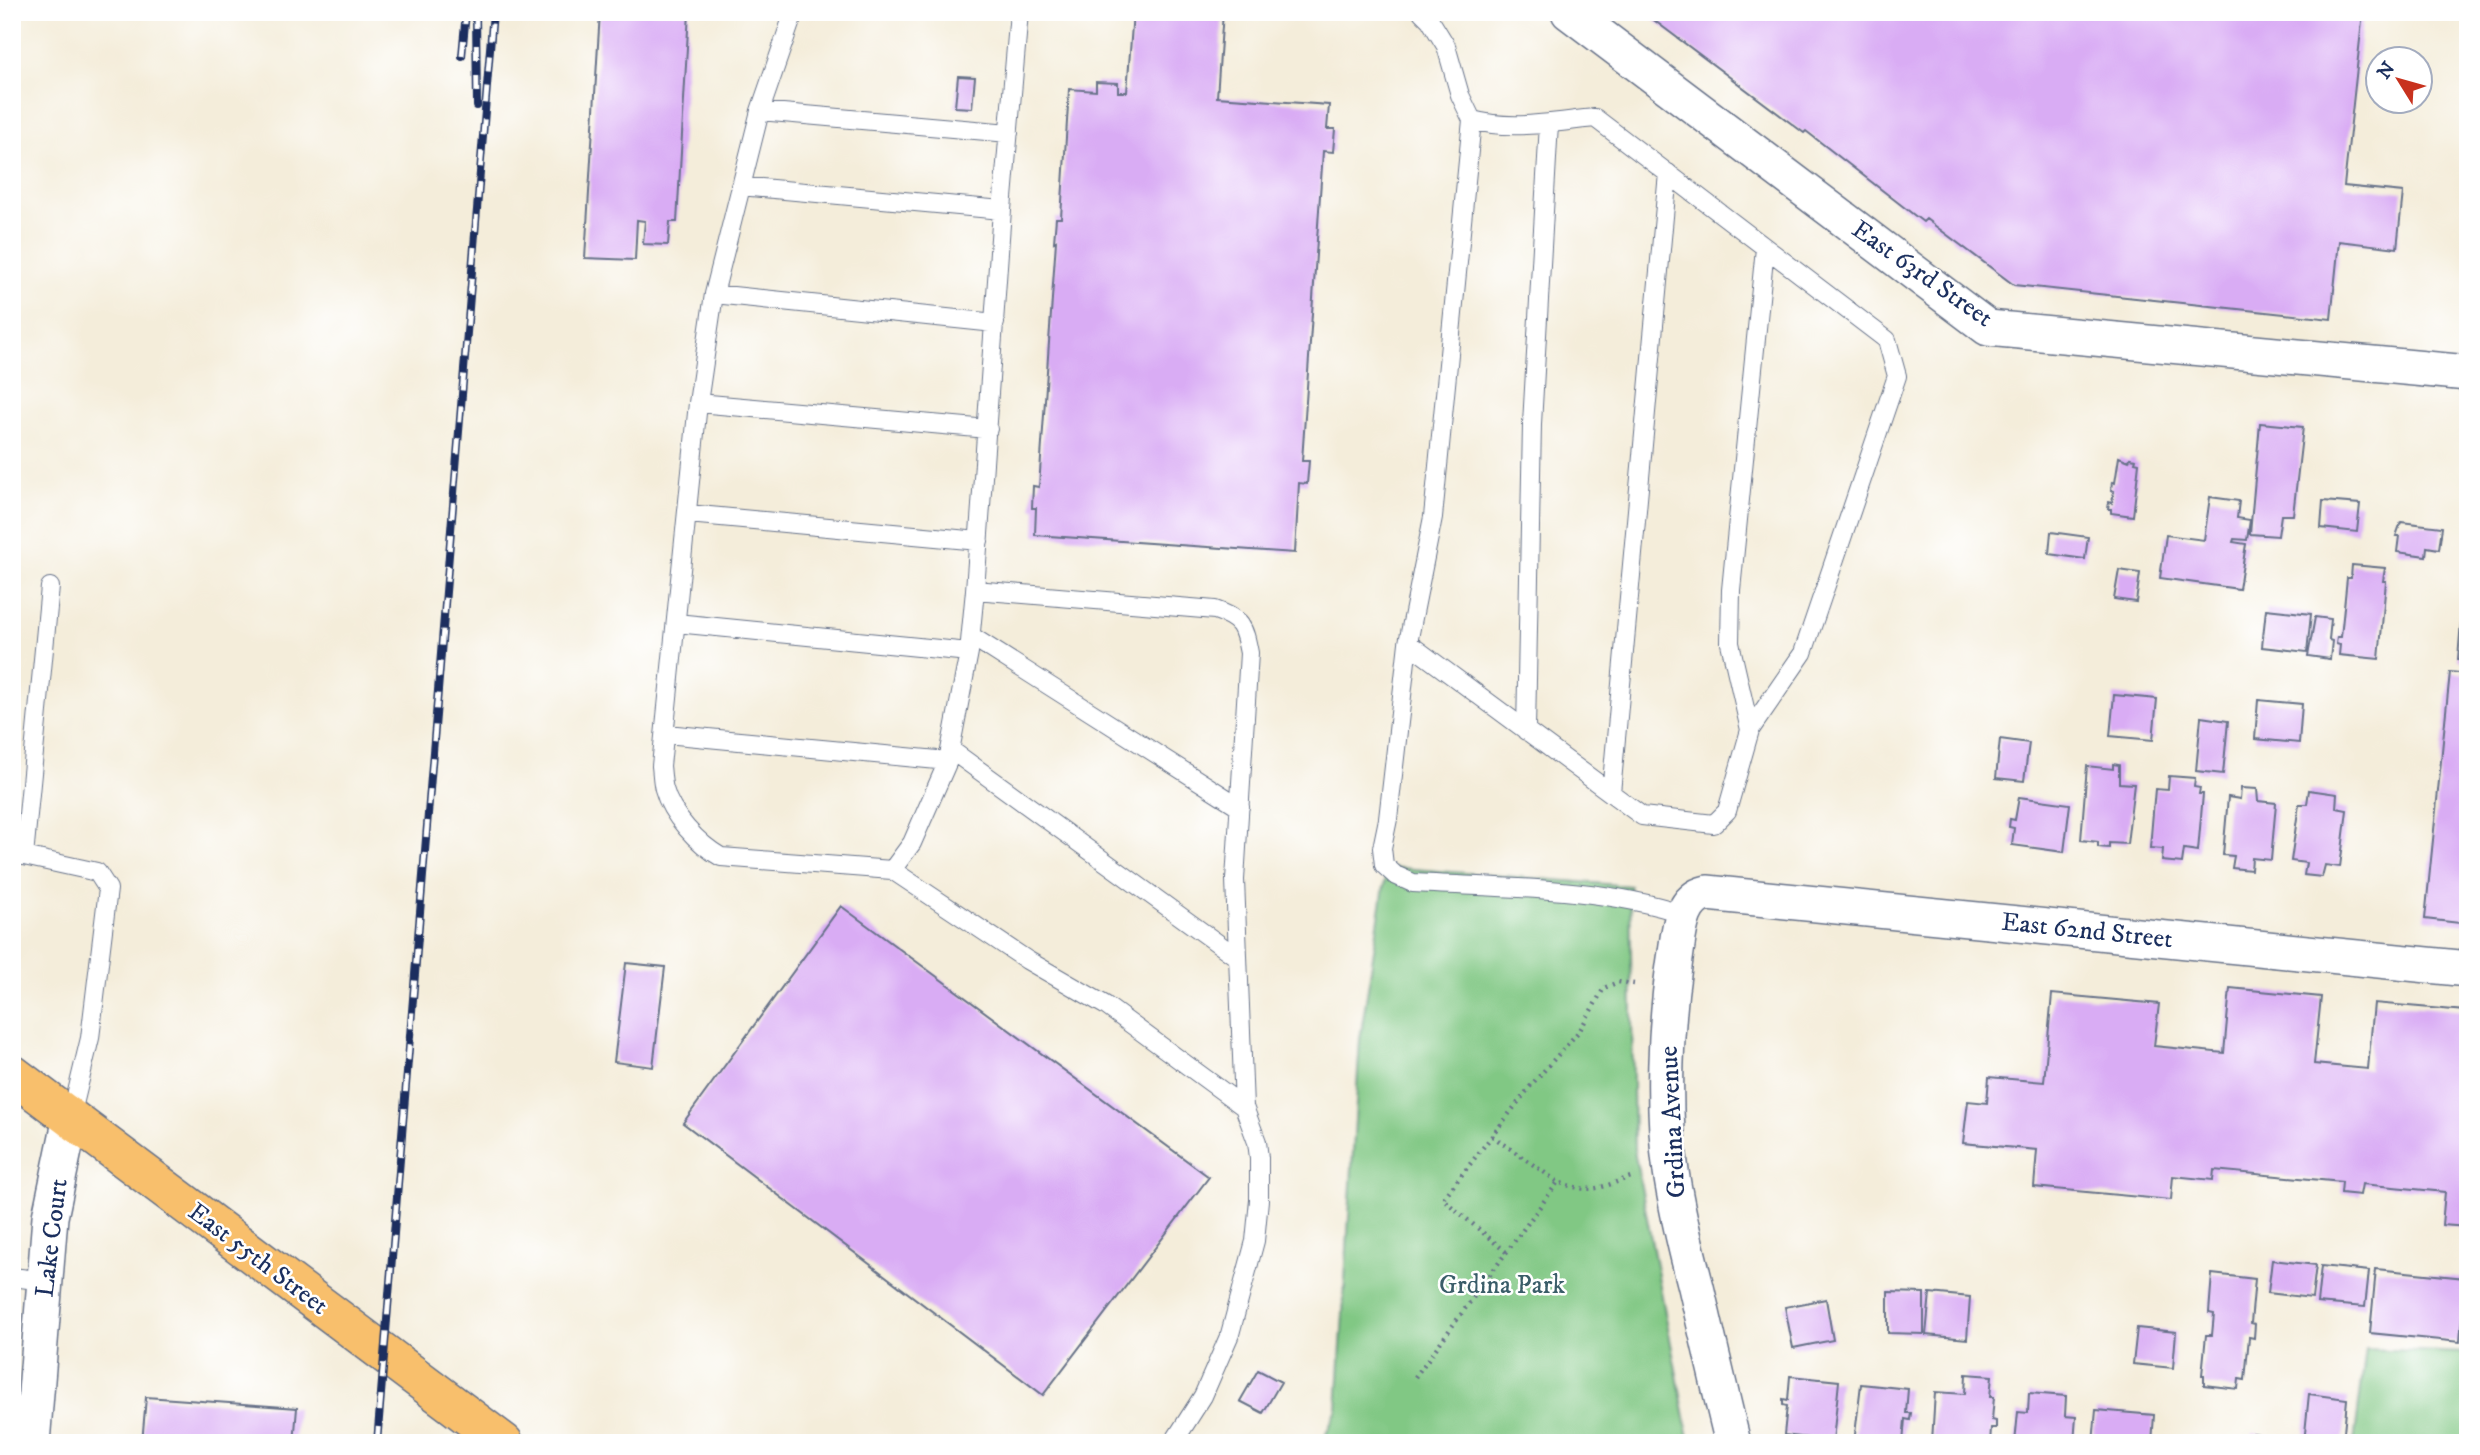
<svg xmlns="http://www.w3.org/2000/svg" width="2480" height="1455" viewBox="0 0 2480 1455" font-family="'IM FELL DW Pica',serif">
<rect width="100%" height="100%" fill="#fff"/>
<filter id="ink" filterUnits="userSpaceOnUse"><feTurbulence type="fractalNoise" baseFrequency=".0143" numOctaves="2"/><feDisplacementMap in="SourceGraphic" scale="14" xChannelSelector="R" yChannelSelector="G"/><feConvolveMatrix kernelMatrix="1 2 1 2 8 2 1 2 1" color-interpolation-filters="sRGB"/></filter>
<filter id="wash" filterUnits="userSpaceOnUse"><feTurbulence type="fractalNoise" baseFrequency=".00686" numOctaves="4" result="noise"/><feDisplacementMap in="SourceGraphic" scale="28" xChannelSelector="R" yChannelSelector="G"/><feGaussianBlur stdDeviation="1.57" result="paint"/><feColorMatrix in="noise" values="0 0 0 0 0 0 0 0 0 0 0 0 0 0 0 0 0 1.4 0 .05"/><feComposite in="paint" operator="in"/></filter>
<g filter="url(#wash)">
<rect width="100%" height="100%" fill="#f4edda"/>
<path fill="#81c884" stroke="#4e7c71" stroke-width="2" d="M1387 867 1630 886 1634 1150 1690 1443H1322L1337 1410 1360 1039Z
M2366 1349 2468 1353V1443H2354Z"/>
<g id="blocks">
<path fill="#d9acf4" d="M600 12H689L677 222H670L668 245 643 244 645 221 637 220 635 260 585 258Z
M1133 12H1223L1217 97 1329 105 1327 129H1335L1333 152 1323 151 1302 461H1309L1307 484 1299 483 1295 553 1035 535 1036 508H1032L1033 486 1039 487 1056 241 1054 242 1056 218H1061L1069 89 1096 91V82L1118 83V92H1127Z
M1643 12H2363L2344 186 2403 192 2397 248 2339 241 2331 319 2014 285 1926 219 1923 222 1806 131 1804 133Z
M958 76 975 77 972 108 955 107Z
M2260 423 2303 427 2293 515H2281L2278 536 2250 534Z
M2119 457 2129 461 2130 458 2136 459 2135 462 2139 463 2133 516 2111 513V509H2108L2109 502 2112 503 2114 491 2111 490 2112 482 2115 483Z
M2210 497 2239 501 2237 518 2250 520 2247 540 2234 539 2233 542 2246 544 2239 589 2160 578 2166 535 2204 540Z
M2323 501 2360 504 2357 532 2321 528Z
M2401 522 2442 527 2439 549 2427 547 2426 556 2397 552 2399 536H2396Z
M2051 532 2088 537 2085 559 2049 554Z
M2352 565 2385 568 2383 581H2386L2379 659 2339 655 2340 645 2336 644 2337 637H2341L2347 578H2351Z
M2119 570 2140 573 2136 602 2114 599Z
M2266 609 2311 614 2307 652 2262 647Z
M2462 609H2468V660L2458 659Z
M2315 617 2331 619 2329 640 2332 641 2330 659 2308 656Z
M2450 672 2468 674V924L2425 919Z
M2114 695 2157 699 2153 740 2110 736Z
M2258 700 2302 704 2299 743 2255 739Z
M2201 717 2228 721 2223 774 2196 771Z
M2000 739 2029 743 2024 781 1996 778Z
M2113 764 2119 765V783L2134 784 2127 844 2109 843V848L2098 847V842L2081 840 2087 766 2113 769Z
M2169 776 2195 778 2194 787 2200 788 2199 794H2203L2198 851 2184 849 2182 863 2162 861 2163 849 2150 848 2155 789 2168 790Z
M2241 788 2257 789 2258 801 2276 803 2271 860 2252 858 2251 870 2232 868 2234 856 2223 855 2228 797 2240 799Z
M2309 790 2337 794 2336 808 2347 810 2340 867 2325 865 2322 877 2304 875 2306 863 2291 861 2299 804H2307Z
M2019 797 2070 804 2064 852 2012 845 2014 828 2009 827 2010 819 2015 820Z
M841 906 1209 1177 1043 1395 683 1123Z
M626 963 665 967 653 1067 614 1062Z
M2230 988 2321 997 2314 1064 2368 1069 2374 1003 2465 1011 2462 1034 2468 1035V1227L2442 1225 2445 1192 2362 1184 2360 1195 2341 1193 2342 1182 2214 1170 2213 1180 2173 1176 2171 1200 2034 1187 2037 1150 1963 1143 1968 1101 1987 1103 1989 1077 2044 1082 2052 994 2159 1004 2154 1046 2224 1053Z
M2272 1260 2316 1265 2312 1298 2268 1293Z
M2321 1266 2369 1271 2365 1307 2317 1303Z
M2376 1269 2465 1278 2460 1342 2370 1333Z
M2212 1274 2255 1279 2251 1323 2255 1324 2254 1338 2249 1337 2245 1380 2239 1379 2238 1389 2204 1385V1375H2202L2206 1335H2212L2214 1314 2209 1313Z
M1888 1292 1924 1293V1334L1888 1333Z
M1930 1293 1970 1297 1967 1339 1926 1335Z
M1826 1299 1833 1340 1793 1348 1785 1307Z
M2137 1328 2176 1332 2173 1368 2133 1364Z
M1258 1370 1281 1382 1263 1413 1240 1401Z
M1966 1374 1992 1376 1990 1397H1994L1992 1420 1996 1421V1428H1991L1990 1443 1932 1442 1935 1392 1965 1394Z
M1790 1376 1839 1381 1833 1441 1784 1435 1787 1406 1783 1405V1399L1788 1400Z
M1861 1384 1908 1389 1906 1413H1911L1910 1420 1905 1419 1903 1443H1854Z
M2029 1393 2066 1396 2065 1416 2076 1417 2074 1443H2015L2018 1412 2028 1413Z
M2309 1394 2347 1399 2343 1443H2304Z
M146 1397 297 1408 294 1443H142Z
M2096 1410 2154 1415 2152 1443H2093Z
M2253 1433 2259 1434 2258 1436 2288 1439V1443H2250Z"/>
</g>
</g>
<g filter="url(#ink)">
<use href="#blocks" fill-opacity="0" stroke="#677289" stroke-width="2"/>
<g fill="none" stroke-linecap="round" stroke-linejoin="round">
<defs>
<path id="service" d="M794 12 760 111 714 294 698 403 661 766C662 773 662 782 664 789 671 815 698 844 721 857L892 870 1027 960 1105 1005 1244 1107 1257 1142 1259 1158V1200L1255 1241 1230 1334 1203 1396 1173 1443
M1019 12 1002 210 975 590 1215 610C1242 619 1244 627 1249 653L1235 880 1244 1107
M1422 12 1430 20 1446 46 1460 95 1472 120 1433 517 1408 643 1642 816 1714 824 1727 811 1750 730 1803 653 1897 376 1887 340 1595 118C1554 122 1512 131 1472 120
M760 111 1009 133
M740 186 1002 210
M714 294 995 323
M698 403 988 429
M688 514 979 541
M676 623 969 652
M971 636 1240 807
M1408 643 1388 819 1382 848 1384 865 1395 875 1413 883C1501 888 1599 886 1684 914
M1750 730 1730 643 1731 590 1765 248
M1526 731 1532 424 1549 123
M666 734 948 761
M951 750 1238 958
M1611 793 1668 173
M12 856H24L97 872 108 889 90 1038 71 1117
M24 856 50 587
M892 870 912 843 948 761 969 652 975 590
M12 1277 45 1281"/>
<path id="minor" d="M1569 12 1988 328 2468 373
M32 1443 50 1217 71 1117
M1733 1443C1720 1391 1708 1339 1696 1287 1686 1249 1677 1211 1671 1172 1662 1107 1665 1024 1675 959 1679 935 1679 899 1707 893L2468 969"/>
<path id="primary" d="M12 1074 504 1443"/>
</defs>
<use href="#service" stroke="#677289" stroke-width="20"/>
<use href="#minor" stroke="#677289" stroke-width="38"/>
<use href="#primary" stroke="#677289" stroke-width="41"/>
<path stroke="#677289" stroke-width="4.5" stroke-dasharray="2 5" stroke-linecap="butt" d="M1492 1136 1558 1182
M1506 1252 1443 1199 1533 1083 1580 1030 1604 988 1618 982 1634 984
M1415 1377 1558 1182C1595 1195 1599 1187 1634 1176"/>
<use href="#service" stroke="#fff" stroke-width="18"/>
<use href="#minor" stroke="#fff" stroke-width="35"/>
<use href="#primary" stroke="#f8bf6c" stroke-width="38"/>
<defs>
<path id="rail" d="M476 12 477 106
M462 56 466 12
M377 1443 493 12"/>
</defs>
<use href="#rail" stroke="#1b2f5e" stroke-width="8"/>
<use href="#rail" stroke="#fff" stroke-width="5" stroke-dasharray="16" stroke-linecap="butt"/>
</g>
</g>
<g text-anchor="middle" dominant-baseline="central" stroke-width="5" stroke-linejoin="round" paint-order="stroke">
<g font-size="26" fill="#1b2f5e" stroke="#fff">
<text transform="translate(1922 274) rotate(35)">East 63rd Street</text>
<text transform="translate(2087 931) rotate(6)">East 62nd Street</text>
<text transform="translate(1673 1122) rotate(-93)">Grdina Avenue</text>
<text transform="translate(52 1238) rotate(-83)">Lake Court</text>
<text transform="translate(258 1259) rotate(37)">East 55th Street</text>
</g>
<g font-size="26" fill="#3a5d69" stroke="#fff">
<text x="1502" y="1285">Grdina Park</text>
</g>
</g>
<rect width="2480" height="1455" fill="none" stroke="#fff" stroke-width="42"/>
<g transform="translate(2399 80) rotate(307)"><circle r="33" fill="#ffffff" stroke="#a4acbf" stroke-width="2"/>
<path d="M0-5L12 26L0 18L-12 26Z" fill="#c8321e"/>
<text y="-10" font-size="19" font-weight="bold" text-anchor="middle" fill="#1b2f5e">N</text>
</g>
</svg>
